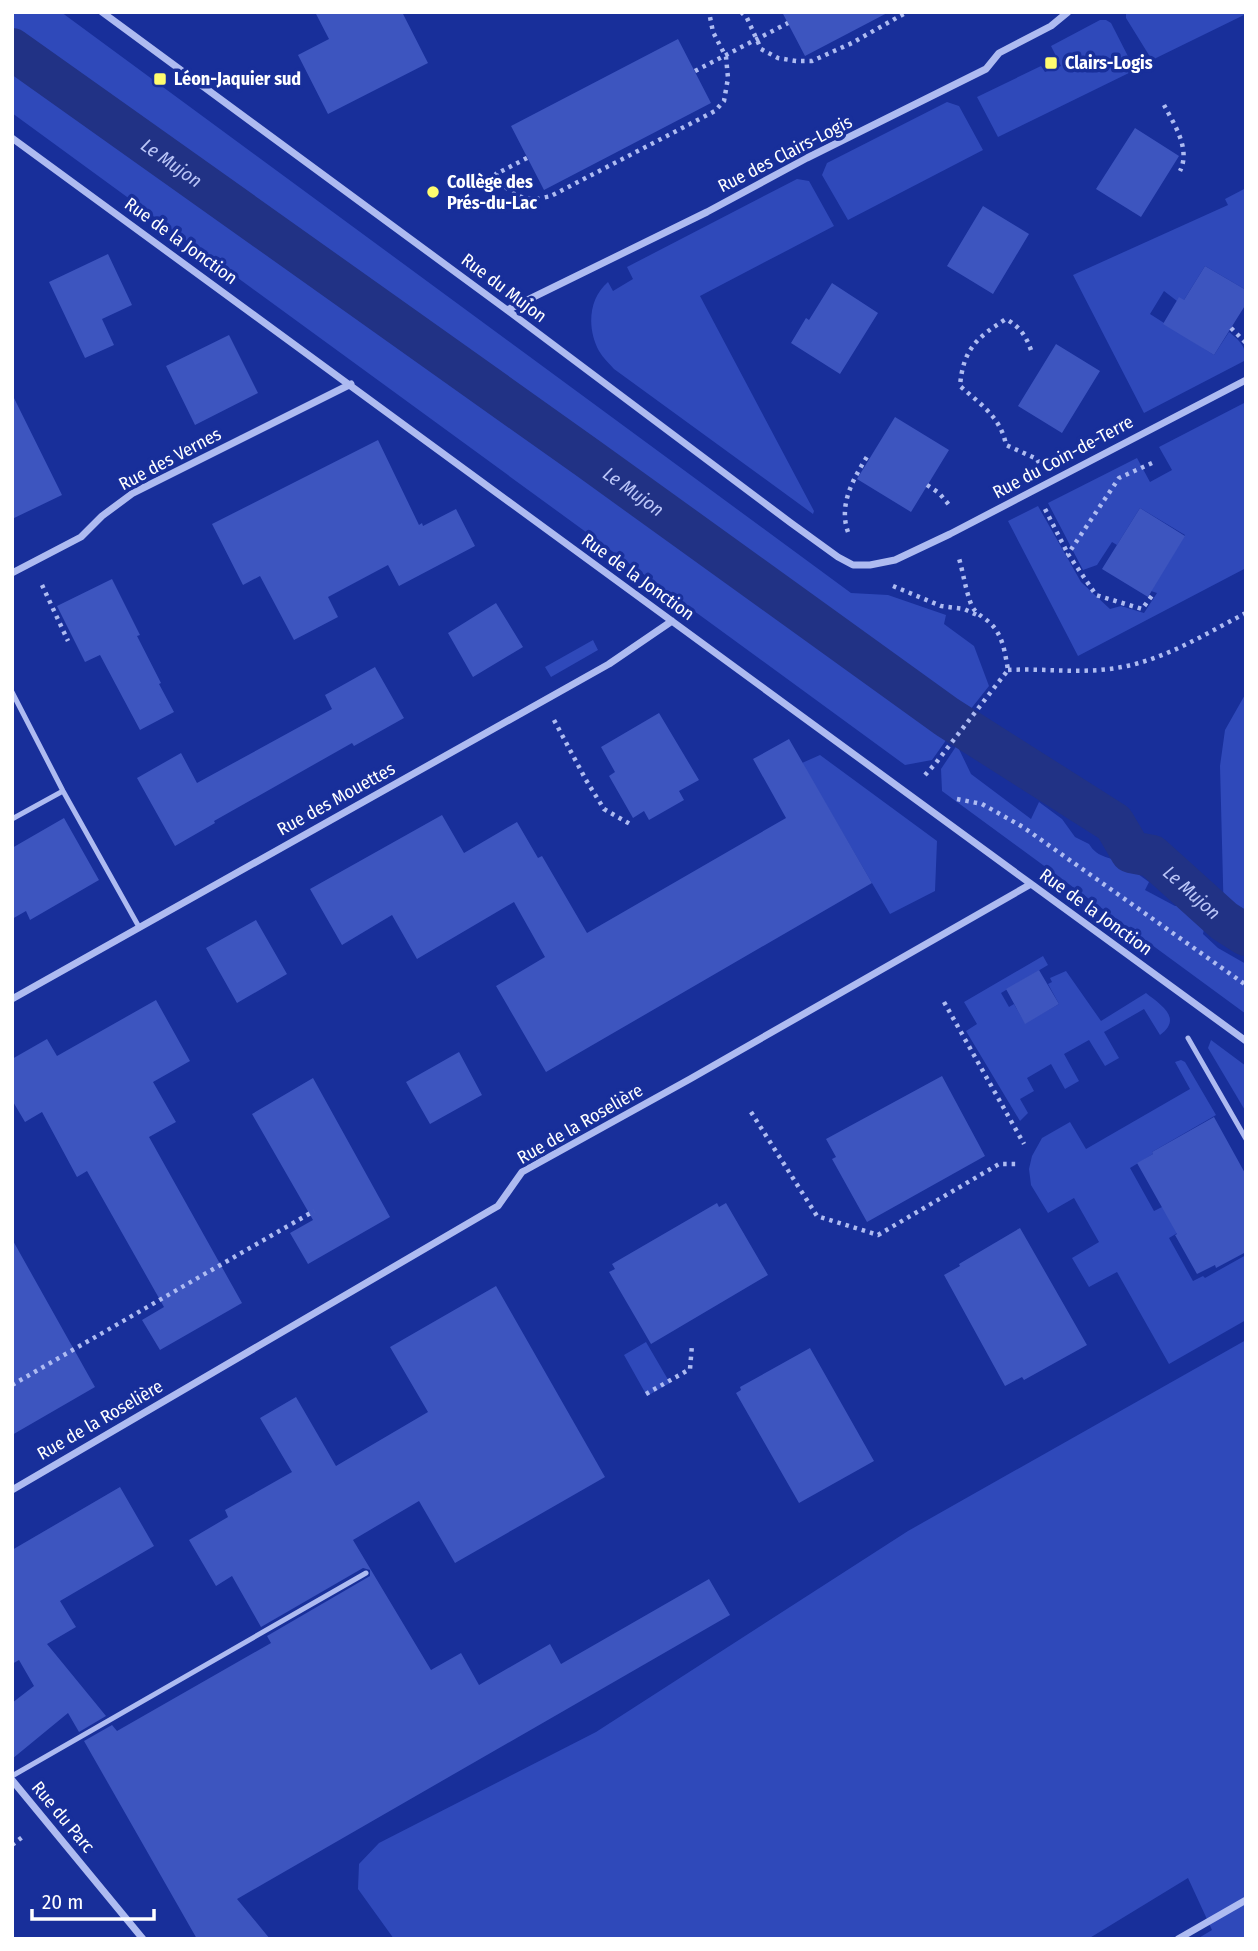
<svg xmlns="http://www.w3.org/2000/svg" width="1258" height="1951" viewBox="0 0 1258 1951" font-family="'Fira Sans Condensed',sans-serif">
<rect width="100%" height="100%" fill="#182f9a"/>
<path fill="#2f49ba" d="M12 12H61L851 593 888 595 946 615 944 624 974 646 989 686 966 715 12 35Z
M1126 12H1246V14L1152 60 1126 18Z
M1100 20H1106L1111 23 1135 70 998 137 977 97 1041 66 1045 72 1061 66 1051 46Z
M12 64 949 736 932 760 905 765 12 113Z
M947 102 959 106 983 150 848 220 822 175 827 163Z
M797 179 809 181 834 226 700 296 814 511 813 514 614 369C609 363 603 358 599 351 587 329 588 299 608 282L613 291 633 279 627 267Z
M1246 188V290L1205 266 1184 300 1177 301 1164 291 1150 314 1214 355 1229 332C1239 340 1246 346 1246 360L1144 413 1073 275 1228 205 1225 199Z
M1246 402V568L1078 656 1008 521 1038 506 1081 582 1110 609 1121 606 1144 613 1157 593 1151 591 1185 535 1140 508 1117 545 1112 542 1097 565 1083 570 1048 503 1137 458 1150 482 1172 470 1159 447Z
M593 640 598 650 551 677 545 667Z
M1246 693V935L1224 921 1220 766 1225 730Z
M957 745 971 774 1031 819 1039 802 1062 819 1075 837 1089 844C1098 859 1112 857 1125 864 1133 869 1141 877 1149 882L1145 890 1175 906H1184L1206 919 1203 934 1218 948 1246 964V1014L942 791 941 769Z
M820 755 937 841 935 891 890 914 802 763Z
M1043 956 1048 965 1001 993 1009 1007 1014 1004 1025 1023 1059 1004 1048 984 1052 982 1050 978 1066 971 1101 1021 1146 993C1161 1005 1183 1018 1160 1035L1144 1009 1104 1032 1119 1058 1105 1066 1089 1040 1064 1054 1079 1081 1065 1089 1051 1064 1027 1078 1034 1091 1020 1099 1028 1113 1020 1121 966 1031 977 1024 964 1002Z
M1211 1040 1246 1066V1112L1208 1048Z
M1181 1060 1185 1062 1216 1115 1152 1152 1153 1154 1130 1168 1154 1211 1164 1206 1179 1232 1169 1238 1193 1281 1203 1276 1205 1278 1246 1255V1320L1169 1364 1117 1272 1089 1287 1072 1258 1099 1242 1074 1198 1048 1213 1031 1185 1029 1169 1032 1156 1042 1138 1070 1122 1086 1149 1190 1089 1175 1062Z
M1246 1340V1939H1197L1212 1930 1188 1878 1088 1939H394L358 1889 359 1864 379 1843 596 1732 908 1531Z
M646 1342 670 1383 647 1396 624 1355Z"/>
<g fill="none" stroke-linecap="round" stroke-linejoin="round">
<path stroke="#213285" stroke-width="42" id="s1" d="M12 49 589 459 947 717 1114 823 1131 852 1152 856 1224 921 1246 935"/>
</g>
<path fill="#3d55bf" d="M315 12H402L428 63 328 114 298 55 329 39Z
M782 12H889L805 56Z
M678 39 711 103 544 190 511 126Z
M1135 128 1179 156 1141 217 1096 189Z
M983 206 1029 234 993 294 947 266Z
M108 254 132 305 102 319 114 345 85 358 49 282Z
M1205 266 1246 290V304L1214 355 1163 324 1179 297 1184 300Z
M832 283 878 313 840 374 791 343 806 318 809 320Z
M229 335 258 393 195 425 166 366Z
M1056 344 1100 371 1062 433 1018 406Z
M12 394 62 495 12 519Z
M895 417 949 450 911 512 857 479Z
M378 440 419 525 422 523 423 526 456 509 475 546 399 586 388 565 328 597 338 617 294 640 260 576 243 585 212 524Z
M1140 508 1185 536 1148 597 1102 569Z
M112 579 140 635 137 636 161 683 159 684 174 712 140 730 100 655 85 662 57 606Z
M496 603 523 647 473 677 448 633Z
M375 667 404 718 354 746 352 743 214 821 215 823 175 846 137 778 181 753 197 783 332 709 325 695Z
M659 713 699 780 679 791 684 800 649 820 644 811 633 818 609 776 615 772 601 747Z
M789 739 872 883 546 1072 496 986 545 957 514 902 417 959 392 915 342 945 310 889 442 815 464 853 517 822 538 858 542 856 587 933 786 818 753 759Z
M64 818 99 880 30 920 26 911 12 919V848Z
M256 920 287 974 237 1003 206 948Z
M1039 970 1059 1004 1025 1024 1006 989Z
M156 1000 190 1061 153 1082 176 1122 149 1137 242 1303 160 1350 142 1320 164 1307 87 1171 77 1177 42 1112 25 1122 12 1100V1059L47 1039 57 1056Z
M459 1052 482 1095 430 1124 406 1082Z
M942 1076 985 1156 867 1222 832 1159 836 1157 826 1139Z
M313 1078 390 1217 308 1264 290 1233 313 1220 252 1114Z
M1214 1117 1246 1175V1252L1216 1268 1215 1265 1197 1274 1175 1235 1177 1234 1137 1163 1153 1154 1152 1152Z
M717 1203 719 1207 726 1203 768 1275 651 1344 609 1272 615 1269 612 1264Z
M1020 1228 1087 1345 1024 1380 1022 1377 1005 1386 944 1275 960 1266 959 1264Z
M12 1239 95 1387 12 1435Z
M496 1286 605 1477 455 1563 419 1501 353 1540 431 1670 461 1653 479 1685 550 1644 561 1664 709 1579 730 1615 237 1899 270 1939H197L84 1741 112 1725 117 1731 271 1643 267 1636 370 1576V1570L363 1568 261 1627 232 1576 216 1586 189 1540 228 1517 225 1510 292 1472 260 1418 296 1397 336 1466 428 1412 390 1347Z
M810 1348 874 1461 799 1503 736 1393 741 1390 740 1387Z
M120 1487 154 1546 60 1601 76 1627 47 1644 106 1716 79 1732 68 1713 12 1759V1703L34 1686 19 1660 12 1664V1550Z"/>
<g fill="none" stroke-linecap="round" stroke-linejoin="round">
<path stroke="#aebbf1" stroke-width="4.5" stroke-dasharray="3.5 5" stroke-linecap="butt" d="M741 12 747 18 761 49 778 58 796 61H812L852 43 907 12
M695 71 788 23
M1164 105C1174 124 1191 149 1180 171
M527 158 496 174C503 188 517 199 533 199 539 199 546 197 551 196L715 111 724 101 728 78 726 57 713 32 709 12
M1231 328 1246 343
M1031 350C1026 336 1020 327 1006 319 976 338 963 350 960 386 979 403 1001 417 1006 445L1037 459 1039 463
M1152 463 1119 478 1068 554 1096 595 1142 609 1154 593
M927 485 939 493 950 506
M1045 509 1068 554
M848 532C838 504 854 478 868 455
M42 585 68 641
M893 586 941 606 964 609 977 615
M1008 670C1044 668 1080 674 1116 668 1163 661 1205 634 1246 613
M554 720 586 780 604 809 630 824
M925 775 935 764 1008 670C1005 653 1003 635 990 623 983 616 975 614 971 604 965 588 963 571 958 555
M957 799 982 804 1023 827 1246 985
M944 1002 1024 1144
M751 1112 817 1216 878 1235 999 1164H1018
M12 1385 314 1211
M646 1394 690 1369 692 1345
M12 1845 25 1835"/>
<path stroke="#aebbf1" stroke-width="5" d="M12 692 63 791 139 927
M12 819 63 791
M1188 1038 1246 1139
M12 1776 366 1573"/>
<path stroke="#aebbf1" stroke-width="7" d="M102 12 507 310 791 523 838 557 853 565H870L895 560 950 534 1246 380
M12 138C425 437 834 741 1246 1041
M507 310 707 212 807 158 986 69 999 53 1051 26 1068 12
M12 573 81 537 102 516 133 493 351 384
M12 999 609 664 672 621
M12 1490 491 1210 498 1206 522 1172 690 1079 1031 884
M12 1780 143 1939
M1178 1939 1246 1900"/>
</g>
<g fill="#fffc6f" stroke="#182f9a" stroke-width="2.5">
<rect x="1044" y="56" width="14" height="14" rx="3.5"/>
<rect x="153" y="72" width="14" height="14" rx="3.5"/>
<circle cx="433" cy="192" r="7"/>
</g>
<g text-anchor="middle" dominant-baseline="central" stroke-width="7" stroke-linejoin="round" paint-order="stroke">
<g font-size="18" font-weight="bold" fill="#fff" stroke="#182f9a" text-anchor="start">
<text x="1065" y="63">Clairs-Logis</text>
<text x="174" y="79">Léon-Jaquier sud</text>
<text x="447" y="182">Collège des<tspan x="447" dy="21">Prés-du-Lac</tspan></text>
</g>
<g font-size="18" fill="#fff" stroke="#182f9a">
<text transform="translate(785 154) rotate(-27)">Rue des Clairs-Logis</text>
<text transform="translate(181 241) rotate(36)">Rue de la Jonction</text>
<text transform="translate(504 288) rotate(37)">Rue du Mujon</text>
<text transform="translate(1063 457) rotate(-28)">Rue du Coin-de-Terre</text>
<text transform="translate(170 459) rotate(-28)">Rue des Vernes</text>
<text transform="translate(638 577) rotate(36)">Rue de la Jonction</text>
<text transform="translate(336 799) rotate(-29)">Rue des Mouettes</text>
<text transform="translate(1096 912) rotate(36)">Rue de la Jonction</text>
<text transform="translate(580 1124) rotate(-30)">Rue de la Roselière</text>
<text transform="translate(100 1420) rotate(-30)">Rue de la Roselière</text>
<text transform="translate(63 1817) rotate(50)">Rue du Parc</text>
</g>
<g font-size="19" font-style="italic" fill="#bbc6f8" stroke="#182f9a">
<text stroke="none"><textPath href="#s1" startOffset="196">Le Mujon</textPath></text>
<text stroke="none"><textPath href="#s1" startOffset="763">Le Mujon</textPath></text>
<text stroke="none"><textPath href="#s1" startOffset="1456">Le Mujon</textPath></text>
</g>
</g>
<rect width="1258" height="1951" fill="none" stroke="#ffffff" stroke-width="28"/>
<path d="M32 1909v10h122v-10" fill="none" stroke="#ffffff" stroke-width="3.5"/>
<text x="42" y="1909" font-size="21" fill="#ffffff" stroke="#182f9a" stroke-width="5" paint-order="stroke">20 m</text>
</svg>
